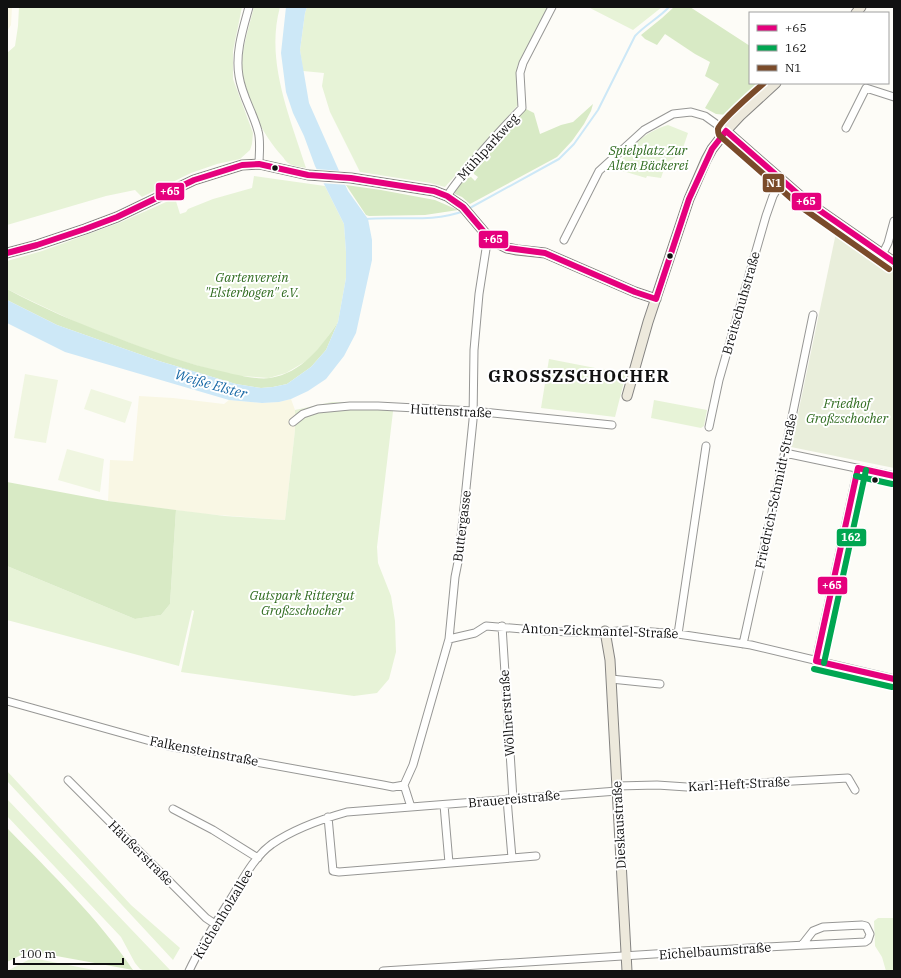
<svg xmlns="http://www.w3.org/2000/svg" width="901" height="978" viewBox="0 0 901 978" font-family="'IBM Plex Serif',serif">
<rect width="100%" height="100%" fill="#fdfcf7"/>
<path fill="#f9f7e4" d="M7 7H12L11 25 7 31Z
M139 396 173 398 224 404 229 400 262 403 279 402 291 399 295 410V430L285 520 204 514 108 501 110 460 133 461Z"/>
<path fill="#e7f3d7" d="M19 7H242L233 51V79L253 133 252 144 250 150 240 159 217 164 191 173 142 197 135 190 106 196 7 225V53L15 46 18 26Z
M254 7H280C265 61 290 117 306 168 301 167 292 166 288 163 286 162 284 158 282 156 264 137 241 94 242 67 242 47 249 27 254 7Z
M307 7H549L521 58 517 67 518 105 445 187 430 183 360 172 330 112 322 86 324 73 303 71 300 50 305 13Z
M588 7H662L633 30Z
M668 125 688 133 681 154 666 163 661 178 647 176 646 178 616 169C630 147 642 133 668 125Z
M254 176 325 186 344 224 346 252V278L338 322 322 345 308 360 286 373 269 378 240 376 209 369 161 355 80 324 23 297 7 289V261L42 251 119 223 175 198 180 214 186 212 188 209 213 199 252 188Z
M549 359 626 374 615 417 541 408Z
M654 400 707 410 704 426 701 428 651 418Z
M332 402 394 403 377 547 378 563 391 596 395 621 396 652 389 679 377 693 354 696 181 672 194 611 192 610 179 666 7 620V566L135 619 161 615 170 604 176 510 225 516 285 520 295 430V410Z
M7 771 131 905 180 948 173 960 7 781Z
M7 799 171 971H145L140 969 135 963 121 937 7 816Z
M878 918H894V971H886L882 957 875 946 874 921Z
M32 958 99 971H7Z"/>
<path fill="#d8eac5" d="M674 7H690L750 46V83H759L727 115 716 114 705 108 719 84 705 76 710 62 695 54 665 34 657 45 645 39 641 35 662 18Z
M593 104 591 111 584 124 572 141 557 157 470 204 462 197 455 194V191L465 179 471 177 475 181 478 177 474 174 473 168 526 109 534 113 540 134 561 125 573 122Z
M346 185 381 190 435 200 458 210 425 215 369 216 366 215Z
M7 289C42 308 78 323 115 337 151 351 187 364 225 372 237 375 258 380 270 378 302 373 321 347 338 322L326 350 311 367 287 384 273 387 261 388 236 384 159 361 57 325 7 300Z
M7 482 108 501 176 510 170 604 161 615 135 619 7 566Z
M7 828C51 873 98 918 133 970L29 951 7 962Z"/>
<path fill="#e9eedb" d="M836 233 894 271V468L791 447Z"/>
<path fill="#f0f6e1" d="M25 374 58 380 46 443 14 438Z
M91 389 132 402 125 423 84 409Z
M67 449 104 459 100 492 58 480Z"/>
<path fill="#cde8f7" d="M286 7H307L305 13 300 50 309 103 348 191 368 219 372 240V260L356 333 344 356 326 379 308 391 291 399 279 402 262 403 229 400 65 352 7 323V300L57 325 159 361 236 384 261 388 273 387 287 384 311 367 326 350 338 322 346 278V252L344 224 315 166 304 136 293 113 286 92 281 53Z"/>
<path fill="#fdfcf7" d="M315 169 342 171 348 185 321 183Z"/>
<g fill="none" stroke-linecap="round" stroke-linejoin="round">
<path stroke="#cde8f7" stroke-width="2" d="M468 209 559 159 574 144 598 110 635 36C645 25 659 18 669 7
M365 219C398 216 432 223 464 211"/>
<defs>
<path id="minor" d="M249 7C243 29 235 53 239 76 242 96 253 112 258 131 261 141 259 154 259 164
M846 128 866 88 894 97
M447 196C469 164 495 136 522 108L520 73 523 63 552 7
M564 240 599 171 644 130 673 114 691 112 705 116 726 131
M882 255 888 243 894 221
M293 422 303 414 318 409 350 406H378L473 411 612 425
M709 427 719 380 766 216 773 196 782 181
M785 453 894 476
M502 626 513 799
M678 634 706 446
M449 639 475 633 486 626 546 631 599 633 627 630 678 634 751 645 894 679
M743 644 779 480 813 315
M816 661 858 468
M611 679 660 684
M7 701 168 746 383 785 393 787 404 785
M68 780 206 918 215 924
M617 786 657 785 687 787 848 778 855 790
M444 805 449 863
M411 807 404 785 413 765 449 639 455 577 459 557 473 420 474 350 479 294 486 249 491 238
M173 809 213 830 258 858
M328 817 333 871 339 872 512 858 507 799
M512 858 536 856
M189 971C201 945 217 921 232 897 243 879 254 857 272 844 294 829 322 819 347 812L617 791
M383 971 749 948 865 942 868 940 870 934 866 926 862 925 823 927 813 931 802 945"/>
<path id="major" d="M856 13 861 7
M726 131 806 201 894 262
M7 253 37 245 85 229 117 217 194 180 242 165 259 164 308 175 351 178 434 191 447 196 463 207 485 233 499 244 507 248 517 250 545 253 635 292 656 299
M627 396 648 322 689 199 706 160 712 149 726 131 740 116 776 83
M605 631 610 660 627 971"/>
</defs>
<use href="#minor" stroke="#979795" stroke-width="9"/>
<use href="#major" stroke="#858482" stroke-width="11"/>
<use href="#minor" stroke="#fffffe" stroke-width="7"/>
<use href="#major" stroke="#ede9dc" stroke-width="9"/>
<defs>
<path id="bus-1" d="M726 131 806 201 894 262
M7 253 37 245 85 229 117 217 194 180 242 165 259 164 308 175 351 178 434 191 447 196 463 207 485 233 499 244 507 248 545 253 635 292 656 299
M656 299 689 199 712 149 726 131
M894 476 858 468 816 661 894 679"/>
<path id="bus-2" d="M856 476 892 484
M824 663 866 470
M814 669 892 687"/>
<path id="bus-3" d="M764 83C756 90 720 121 718 129 718 132 718 133 719 135L801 207 889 269"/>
</defs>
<use href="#bus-1" stroke="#fff" stroke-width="9"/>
<use href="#bus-2" stroke="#fff" stroke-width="9"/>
<use href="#bus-3" stroke="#fff" stroke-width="9"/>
<use href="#bus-1" stroke="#e5007d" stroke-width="6"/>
<use href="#bus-2" stroke="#00a651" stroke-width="6"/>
<use href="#bus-3" stroke="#7a4b2a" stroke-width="6"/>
</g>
<g fill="#111" stroke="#fff" stroke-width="1.5">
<circle cx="275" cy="168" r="3.5"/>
<circle cx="670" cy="256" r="3.5"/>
<circle cx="875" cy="480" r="3.5"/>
</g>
<g text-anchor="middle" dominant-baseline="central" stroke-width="4" stroke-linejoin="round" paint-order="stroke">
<g font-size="13" fill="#111" stroke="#fff">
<text transform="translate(488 147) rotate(-48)">Mühlparkweg</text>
<text transform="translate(741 303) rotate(-74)">Breitschuhstraße</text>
<text transform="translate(451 411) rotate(3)">Huttenstraße</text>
<text transform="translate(776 491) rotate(-78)">Friedrich-Schmidt-Straße</text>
<text transform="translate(462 526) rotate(-83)">Buttergasse</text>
<text transform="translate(600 631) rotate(2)">Anton-Zickmantel-Straße</text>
<text transform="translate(507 713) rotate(-94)">Wöllnerstraße</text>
<text transform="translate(204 751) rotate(11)">Falkensteinstraße</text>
<text transform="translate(739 784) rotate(-3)">Karl-Heft-Straße</text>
<text transform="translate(514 799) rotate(-5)">Brauereistraße</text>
<text transform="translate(619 825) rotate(-93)">Dieskaustraße</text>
<text transform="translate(141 853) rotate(45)">Häußerstraße</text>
<text transform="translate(223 914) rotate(-59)">Küchenholzallee</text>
<text transform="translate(715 951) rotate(-4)">Eichelbaumstraße</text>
</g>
<g font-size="13" font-style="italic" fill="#2f6b1f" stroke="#fff">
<text x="648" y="150">Spielplatz Zur<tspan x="648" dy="15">Alten Bäckerei</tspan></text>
<text x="252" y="277">Gartenverein<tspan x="252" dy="15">"Elsterbogen" e.V.</tspan></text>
<text x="847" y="403">Friedhof<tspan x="847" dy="15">Großzschocher</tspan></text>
<text x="302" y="595">Gutspark Rittergut<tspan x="302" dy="15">Großzschocher</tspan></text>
</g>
<g font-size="14" font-style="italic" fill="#1768a6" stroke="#fff">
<text transform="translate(211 384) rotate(16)">Weiße Elster</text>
</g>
<g font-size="17" font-weight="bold" letter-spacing="1" fill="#111" stroke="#fff">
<text x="579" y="376">GROSSZSCHOCHER</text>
</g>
</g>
<g stroke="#fff" stroke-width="1.5">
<rect x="762" y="173" width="23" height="20" rx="4" fill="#7a4b2a"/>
<rect x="155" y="182" width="30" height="19" rx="4" fill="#e5007d"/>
<rect x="791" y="192" width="31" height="19" rx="4" fill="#e5007d"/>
<rect x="478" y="230" width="31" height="19" rx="4" fill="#e5007d"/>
<rect x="836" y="528" width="31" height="19" rx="4" fill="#00a651"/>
<rect x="817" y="576" width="31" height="19" rx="4" fill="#e5007d"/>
</g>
<g font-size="11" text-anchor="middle" font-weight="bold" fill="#fff">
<text x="774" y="187">N1</text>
<text x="170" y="195">+65</text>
<text x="806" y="205">+65</text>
<text x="493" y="243">+65</text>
<text x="851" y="541">162</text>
<text x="832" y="589">+65</text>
</g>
<rect width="901" height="978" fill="none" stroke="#111111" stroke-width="16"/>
<rect x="749" y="12" width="140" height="72" fill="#ffffff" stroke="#a0a0a0"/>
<rect x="757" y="25" width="20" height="6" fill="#e5007d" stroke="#a0a0a0"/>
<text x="785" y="32" font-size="12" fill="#111111">+65</text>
<rect x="757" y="45" width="20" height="6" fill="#00a651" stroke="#a0a0a0"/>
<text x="785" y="52" font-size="12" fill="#111111">162</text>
<rect x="757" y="65" width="20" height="6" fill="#7a4b2a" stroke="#a0a0a0"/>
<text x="785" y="72" font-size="12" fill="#111111">N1</text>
<path d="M14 958v6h109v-6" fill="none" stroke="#111111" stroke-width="2"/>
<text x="20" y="958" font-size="12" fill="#111111" stroke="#ffffff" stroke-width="3" paint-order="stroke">100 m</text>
</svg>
